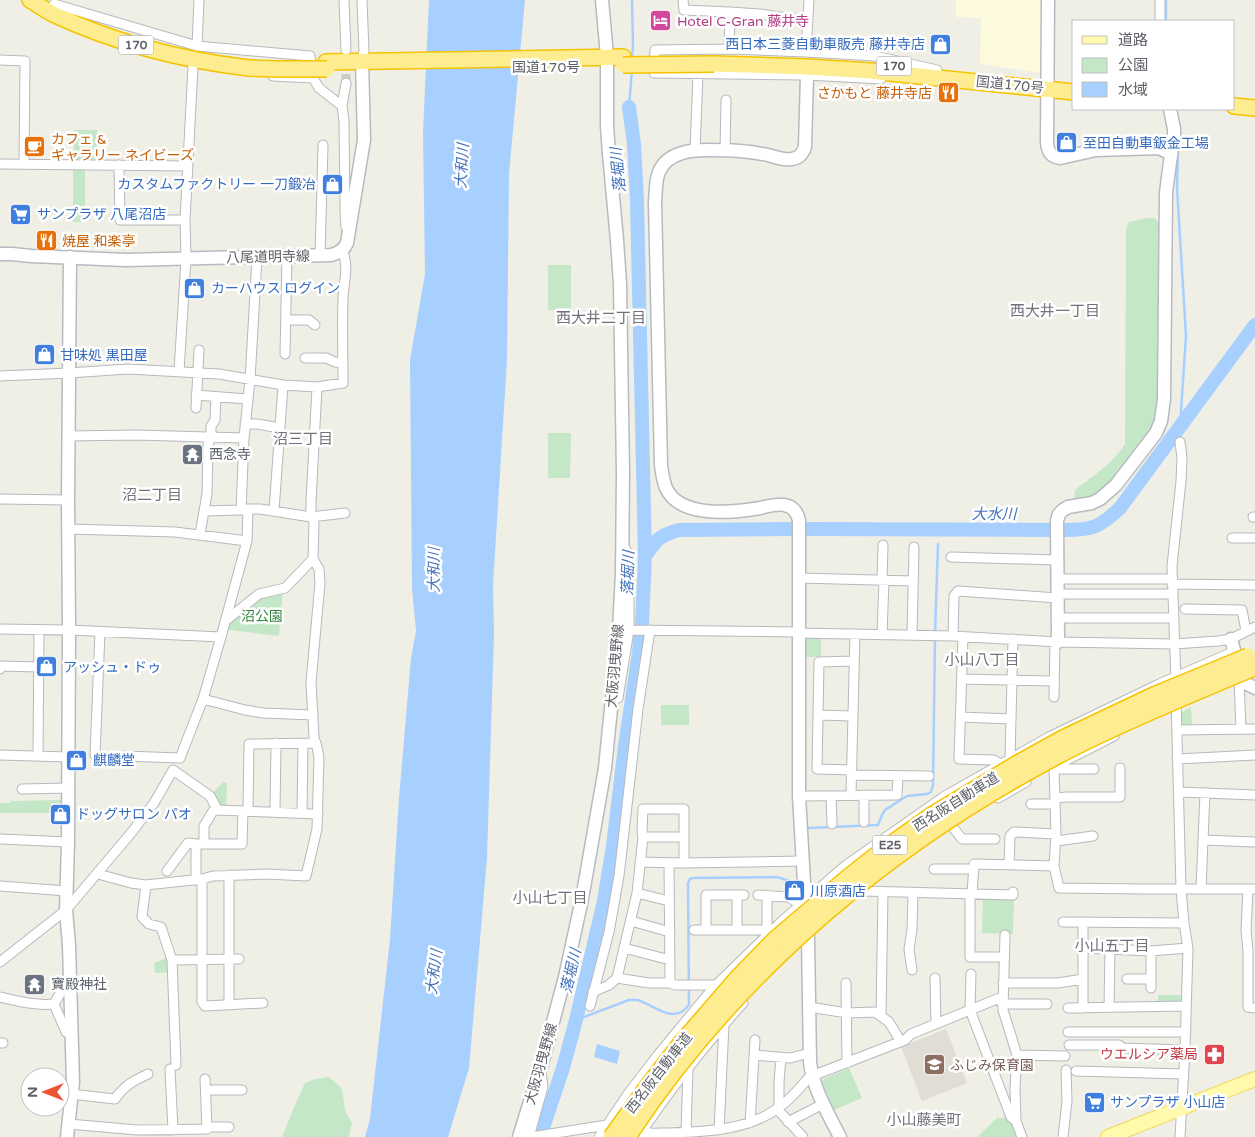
<svg xmlns="http://www.w3.org/2000/svg" width="1255" height="1137" viewBox="0 0 1255 1137" font-family="'Varela Round','Noto Sans JP',sans-serif">
<rect width="100%" height="100%" fill="#f0efe6"/>
<path fill="#fefadd" d="M956 0H1042V73L980 64 981 18 956 17Z"/>
<path fill="#e0ded4" d="M946 1029 967 1083 922 1101 901 1047Z"/>
<path fill="#c3e7c7" d="M74 130H97V160L74 159Z
M73 168H85V222H73Z
M1148 218H1154L1161 224 1160 386 1156 423 1117 479 1098 495 1074 500 1075 490C1093 476 1113 463 1125 444L1126 229 1129 222Z
M548 265H571V310H548Z
M548 433H571L570 478H548Z
M283 588 279 636 223 629 259 594Z
M806 638H821V657H804V640Z
M661 705H689V725H661Z
M1191 707 1192 724 1180 725C1180 712 1180 713 1191 707Z
M223 782 227 783 226 810H217L210 796Z
M64 800V803H51V813H0V803H10L11 801Z
M983 897 1014 898 1013 934 982 933Z
M171 956 173 972 155 973 154 963Z
M1158 995H1184L1182 1001H1158Z
M849 1068 862 1098 834 1110 822 1082 823 1079Z
M328 1077C349 1091 340 1092 346 1112 348 1116 350 1119 352 1123L349 1137H282L293 1110 305 1083 315 1079Z
M1008 1116 1013 1122 1019 1137H977L998 1117 1000 1119Z"/>
<path fill="#a7d0ff" d="M429 0H525L509 174 507 360 493 585 494 635 487 858 469 1068 448 1137H365L370 1119 390 939 399 798 411 658 416 631 412 588 410 360 425 274 423 132Z
M597 1044 620 1051 617 1064 594 1057Z"/>
<g fill="none" stroke-linecap="round" stroke-linejoin="round">
<path stroke="#a7d0ff" stroke-width="2.5" d="M632 0 633 46 632 58
M1166 0V21
M629 107 632 69
M1178 150 1177 188 1186 336 1180 426
M935 633 938 544
M805 830 808 828 878 825 882 815 885 810 907 796 927 794 931 792 933 785 935 638
M576 1020 629 1000C632 1000 635 1000 637 1000 654 1004 673 1026 689 1005L688 883 690 879 693 878 777 877 798 884H801"/>
<path stroke="#a7d0ff" stroke-width="14" d="M645 556C657 539 660 535 679 530L803 529 1064 530C1092 530 1099 528 1120 508L1255 325
M540 1137 563 1068 576 1020 604 901 613 846 625 746 639 652 642 623 645 556 637 201 634 144 629 107"/>
<path stroke="#ccccc6" stroke-width="9" stroke-dasharray="9 4.5" stroke-linecap="butt" d="M346 83V58"/>
<defs>
<path id="street" d="M344 0 346 50
M362 0 364 51 362 61
M683 0 684 10 730 12 729 49
M54 4 197 46 310 56 313 78 319 88 342 106
M730 12 760 14 808 21
M1160 21V0
M197 46 199 0
M806 52 809 0
M0 60 25 61 24 164
M273 76 313 78
M881 79 807 75 654 73 655 50 729 49 806 52 875 56 937 70
M346 83 342 106 344 121 345 211 346 227
M695 150 698 74
M725 150 726 100
M0 164 187 166
M119 165 120 220H185
M320 256 323 145
M286 320H309L315 325
M285 354 287 257
M305 358H326L335 362 343 363
M179 371 186 259 185 220 193 66
M0 376 69 373 128 369 219 374 283 385 317 387 343 383C343 355 342 328 343 300 343 283 350 267 342 250
M196 395 247 399
M196 408 199 350
M245 424H257L280 428
M68 436 136 435 244 438
M0 499 68 500
M248 509H260L311 517 345 513
M204 511 241 510
M274 511 283 385
M1253 517H1255
M68 529 175 532 247 541
M200 534 207 494 208 445 211 437V426L215 420 216 397
M1232 538H1255
M951 557 1057 560
M798 578 913 581
M1057 579H1172
M882 580 883 545
M1172 584 1255 585
M1057 594H1173
M1185 609 1242 610 1246 631
M1057 618H1173
M225 621 259 594 285 588 313 559
M0 629 69 630 221 637
M629 630 798 632
M798 633 953 636 1058 642 1174 644 1218 641 1231 639 1255 627
M882 635 884 580
M912 635 914 547
M953 636 954 596 958 591 1057 598
M963 636 959 759 994 760 1000 764
M0 669V666L38 667
M962 679 1054 681
M1239 680 1241 729
M1176 682 1172 566 1181 481 1182 458 1180 442
M1054 697 1055 641
M618 698 629 630V563L628 554 625 548
M1176 698 1181 889 1184 923 1188 948 1185 1050 1180 1137
M203 699 245 710 263 713 313 715
M818 715 853 716
M961 717 1011 719
M1178 730 1255 729
M0 755 68 757
M95 755 100 632
M38 756 39 630
M124 756 180 758 203 699 221 637 247 541 248 509 241 510 244 438 250 380 257 258
M1010 758 1013 639
M1177 759 1255 755
M1063 762 1114 736
M1054 767 1056 834 1054 866 1059 888 1142 889H1255
M1054 769H1094
M851 770 817 769 819 662 854 661
M851 775 929 776
M22 789 68 788
M1179 792 1255 795
M851 795 855 634
M799 796 897 795 898 776
M831 796 832 824
M998 798 1026 782
M1055 798 1067 797H1120V768
M1031 804H1055
M248 811 249 744 316 743
M275 812 276 743
M302 813 303 744
M864 822V795
M952 826 962 839H995
M643 837H684
M0 839 68 842
M1203 840 1255 842
M1056 841 1093 836
M204 844H242L243 811
M640 862 684 863 802 861
M669 863 670 983
M684 863V809H643L642 832 643 837 637 893 617 978 649 983H670L675 985H717
M1009 865 1010 836 1014 832 1056 834
M934 869H974
M167 871 188 843 196 844
M98 874 131 883 146 885 202 879 213 876 267 874 306 876 317 829 319 758 317 747 314 738 311 682 320 583 319 569 313 559 314 521 311 517V502L317 387
M229 875V1004
M202 879V1002L205 1006 263 1003
M196 880V844H204V826L213 811 217 810
M146 885 142 917 149 924 161 927 172 960 176 1065
M0 886 67 891
M1201 889 1205 793
M1248 889 1246 931 1248 950V1007L1255 1008
M863 891 1013 895V892
M637 893 669 901
M970 894V957H1004
M972 894 974 864 1054 866
M737 895V930
M758 895 788 897 800 904
M631 921 670 932
M1063 922 1184 923
M694 930H767L769 933
M706 930V895H744
M767 930V895
M1005 935 1003 1010 1017 1055 1065 1056
M624 948 670 960
M1083 948 1151 951 1188 948
M1151 951V988
M172 960 239 959
M0 962 66 910 132 832 154 803 173 770 210 796 216 807 217 810 318 814
M912 970 909 949 912 930 913 893
M971 974 970 1010 1011 1117 1016 1121
M935 978 936 1024
M1127 979H1151
M846 983 847 1063
M1003 983H1058L1083 979
M593 992 609 985 617 978
M0 997C17 1001 36 1006 54 1004L66 1032 71 1035
M54 1004 69 978
M1002 1004H1047
M590 1006 609 932 619 876 638 709 650 630
M809 1007 847 1013 875 1012 889 1022 901 1042
M1109 1007 1110 949
M1068 1008 1186 1006
M1083 1008V922
M881 1016 883 892
M1068 1032H1186
M0 1043H3
M1069 1045H1119L1123 1048 1185 1050
M754 1055 790 1058 810 1053
M1017 1055 1015 1088 1016 1121 1022 1137
M170 1069 173 1130
M1076 1071 1183 1074
M812 1076 905 1040 911 1034 1002 997
M206 1090H242
M71 1094 115 1099C125 1085 133 1081 148 1074
M779 1107V1082L781 1057
M777 1109 803 1137
M788 1122 823 1104
M750 1123 755 1040
M69 1124 137 1130 207 1129 205 1079
M207 1127H229
M719 1130 724 1025
M638 1132C648 1134 659 1133 669 1133 706 1132 752 1130 782 1105 793 1097 802 1085 811 1075
M686 1132 688 1068
M529 1137 543 1087 541 1072
M531 1137 607 1125 611 1126
M599 1137 628 1094 657 1056 714 987 780 923 845 866 945 796 1049 737 1157 685 1235 651
M638 1137C670 1089 705 1045 743 1003
M1063 1137 1067 1101 1066 1070"/>
<path id="secondary" d="M1048 0 1047 143C1048 152 1051 157 1060 158L1096 150 1159 148 1171 154
M807 75 805 147C803 153 799 158 792 159 783 161 772 155 762 154 744 150 726 150 708 150 699 150 690 150 682 153 672 156 663 162 659 172 655 181 656 193 655 202L661 465C662 473 663 481 666 488 679 517 728 513 754 509 763 508 775 503 784 505 793 506 797 512 799 520V796L805 900 808 938 810 1062C813 1089 828 1113 840 1137
M0 254H12L31 256 126 260 331 255C339 253 344 250 347 243L364 140 362 61
M1231 639 1242 679 1245 683 1255 688
M1058 642 1057 521 1059 514 1063 510 1068 507 1092 503 1100 499 1116 485 1156 433 1161 421 1164 399 1166 193 1170 162 1174 138V129L1170 109
M67 1137 73 1082 69 945 66 910 68 842 69 630 68 500 70 257
M519 1137 542 1063 565 977 582 899 605 768 619 629 622 574 623 473 620 284 617 240 609 154 607 126V56L602 0"/>
<path id="primary" d="M1108 1137 1255 1079"/>
<path id="highway" d="M30 0C37 4 45 10 53 14 115 43 181 60 249 68
M326 62 623 57
M714 64 807 67 871 71 1074 92
M1234 106 1255 108"/>
</defs>
<use href="#street" stroke="#b7b8bd" stroke-width="11"/>
<use href="#secondary" stroke="#b7bac0" stroke-width="15"/>
<use href="#primary" stroke="#f2d85d" stroke-width="16"/>
<use href="#highway" stroke="#f6c300" stroke-width="18"/>
<use href="#street" stroke="#fff" stroke-width="9"/>
<use href="#secondary" stroke="#fff" stroke-width="12"/>
<use href="#primary" stroke="#fffaac" stroke-width="14"/>
<use href="#highway" stroke="#fded90" stroke-width="15"/>
<defs>
<path id="highway-bridge" d="M623 65 714 64
M249 68 278 69H327
M611 1137 649 1084 680 1044 739 976 775 939 848 877 885 848 930 816 1016 764 1063 738 1156 694 1248 656
M628 1137C738 969 897 838 1075 747 1133 718 1194 693 1254 668"/>
</defs>
<use href="#highway-bridge" stroke="#f6c300" stroke-width="18" stroke-linecap="butt"/>
<use href="#highway-bridge" stroke="#fded90" stroke-width="15"/>
</g>
<defs>
<symbol id="hotel-square" viewBox="-11 -11 22 22"><rect x="-9" y="-9" width="18" height="18" rx="4" fill="#d1479c" stroke="#fff"/><path d="M-6-4.5h1.5V1H6V5H4.5V3h-9V5H-6ZM-4 0a1.8 1.8 0 1 1 3.6 0ZM.5 0V-2.5h3Q6-2.5 6 0Z" fill="#fff"/></symbol>
<symbol id="shop-square" viewBox="-11 -11 22 22"><rect x="-9" y="-9" width="18" height="18" rx="4" fill="#3f7fe0" stroke="#fff"/><path d="M-5-2.5h2.3a2.7 3.5 0 0 1 5.4 0H5L5.5 6h-11ZM-1.5-2.5h3a1.5 2.3 0 0 0-3 0Z" fill="#fff"/></symbol>
<symbol id="restaurant-square" viewBox="-11 -11 22 22"><rect x="-9" y="-9" width="18" height="18" rx="4" fill="#e8710a" stroke="#fff"/><path d="M-5-6h1v4h1v-4h1v4h1v-4h1v5L-1.5 .5V6h-2V.5L-5-1ZM5-6V6H3V1.5H1.5Q1.5-4 5-6Z" fill="#fff"/></symbol>
<symbol id="cafe-square" viewBox="-11 -11 22 22"><rect x="-9" y="-9" width="18" height="18" rx="4" fill="#e8710a" stroke="#fff"/><path d="M-5.5-4.5H6V0H3Q3 3.5 0 3.5H-2.5Q-5.5 3.5-5.5 0ZM3-3.2v2h1.7v-2ZM-6 4.5H4V6H-6Z" fill="#fff"/></symbol>
<symbol id="supermarket-square" viewBox="-11 -11 22 22"><rect x="-9" y="-9" width="18" height="18" rx="4" fill="#3f7fe0" stroke="#fff"/><path d="M-6-5.5h2.5l.6 2H6L4.5 2H-2.5L-4.4-4H-6ZM-1.5 3.2a1.3 1.3 0 1 0 .1 0ZM3 3.2a1.3 1.3 0 1 0 .1 0Z" fill="#fff"/></symbol>
<symbol id="temple-square" viewBox="-11 -11 22 22"><rect x="-9" y="-9" width="18" height="18" rx="4" fill="#6b7280" stroke="#fff"/><path d="M0-6L5-2H3V0L6.5 2.5H4V6H1.5V3h-3V6H-4V2.5H-6.5L-3 0V-2H-5Z" fill="#fff"/></symbol>
<symbol id="pharmacy-square" viewBox="-11 -11 22 22"><rect x="-9" y="-9" width="18" height="18" rx="4" fill="#e0444e" stroke="#fff"/><path d="M-2-6h4v4h4v4h-4v4h-4v-4h-4v-4h4Z" fill="#fff"/></symbol>
<symbol id="school-square" viewBox="-11 -11 22 22"><rect x="-9" y="-9" width="18" height="18" rx="4" fill="#8d6e63" stroke="#fff"/><path d="M0-5L7-2L0 1L-7-2ZM-4 1L0 2.5L4 1V4Q0 6-4 4Z" fill="#fff"/></symbol>
</defs>
<g fill-rule="evenodd">
<use href="#hotel-square" x="648" y="8" width="25" height="25"/>
<use href="#shop-square" x="928" y="32" width="25" height="25"/>
<use href="#restaurant-square" x="936" y="80" width="25" height="25"/>
<use href="#shop-square" x="1054" y="130" width="25" height="25"/>
<use href="#cafe-square" x="22" y="134" width="25" height="25"/>
<use href="#shop-square" x="320" y="172" width="25" height="25"/>
<use href="#supermarket-square" x="8" y="202" width="25" height="25"/>
<use href="#restaurant-square" x="34" y="228" width="25" height="25"/>
<use href="#shop-square" x="182" y="276" width="25" height="25"/>
<use href="#shop-square" x="32" y="342" width="25" height="25"/>
<use href="#temple-square" x="180" y="442" width="25" height="25"/>
<use href="#shop-square" x="34" y="654" width="25" height="25"/>
<use href="#shop-square" x="64" y="748" width="25" height="25"/>
<use href="#shop-square" x="48" y="802" width="25" height="25"/>
<use href="#shop-square" x="782" y="878" width="25" height="25"/>
<use href="#temple-square" x="22" y="972" width="25" height="25"/>
<use href="#pharmacy-square" x="1202" y="1042" width="25" height="25"/>
<use href="#school-square" x="922" y="1052" width="25" height="25"/>
<use href="#supermarket-square" x="1082" y="1090" width="25" height="25"/>
</g>
<g text-anchor="middle" dominant-baseline="central" stroke-width="5" stroke-linejoin="round" paint-order="stroke">
<g fill="#fff" stroke="#8e9095" stroke-width="1">
<rect x="118.5" y="35.5" width="35" height="19" rx="4"/>
<rect x="876.5" y="56.5" width="35" height="19" rx="4"/>
<rect x="872.5" y="835.5" width="35" height="19" rx="4"/>
</g>
<g font-size="12" font-weight="bold" fill="#5e6167">
<text x="136" y="45">170</text>
<text x="894" y="66">170</text>
<text x="890" y="845">E25</text>
</g>
<g font-size="14" fill="#b23c85" stroke="#fff" text-anchor="start">
<text x="677" y="21">Hotel C-Gran 藤井寺</text>
</g>
<g font-size="14" fill="#366cbe" stroke="#fff" text-anchor="start">
<text x="925" y="44" text-anchor="end">西日本三菱自動車販売 藤井寺店</text>
<text x="1083" y="143">至田自動車鈑金工場</text>
<text x="316" y="184" text-anchor="end">カスタムファクトリー 一刀鍛冶</text>
<text x="37" y="214">サンプラザ 八尾沼店</text>
<text x="211" y="288">カーハウス ログイン</text>
<text x="60" y="355">甘味処 黒田屋</text>
<text x="63" y="667">アッシュ・ドゥ</text>
<text x="93" y="760">麒麟堂</text>
<text x="76" y="814">ドッグサロン パオ</text>
<text x="810" y="891">川原酒店</text>
<text x="1110" y="1102">サンプラザ 小山店</text>
</g>
<g font-size="14" fill="#5e6167" stroke="#fff">
<text x="546" y="67">国道170号</text>
<text transform="translate(1010 85) rotate(6)">国道170号</text>
<text transform="translate(268 257) rotate(-1)">八尾道明寺線</text>
<text transform="translate(615 666) rotate(-85)">大阪羽曳野線</text>
<text transform="translate(956 802) rotate(-32)">西名阪自動車道</text>
<text transform="translate(541 1064) rotate(-74)">大阪羽曳野線</text>
<text transform="translate(659 1073) rotate(-52)">西名阪自動車道</text>
</g>
<g font-size="14" fill="#c56008" stroke="#fff" text-anchor="start">
<text x="932" y="93" text-anchor="end">さかもと 藤井寺店</text>
<text x="51" y="139">カフェ &amp;<tspan x="51" dy="16">ギャラリー ネイビーズ</tspan></text>
<text x="62" y="241">焼屋 和楽亭</text>
</g>
<g font-size="14" fill="#5b616d" stroke="#fff" text-anchor="start">
<text x="209" y="454">西念寺</text>
<text x="51" y="984">寶殿神社</text>
</g>
<g font-size="14" fill="#358641" stroke="#fff">
<text x="262" y="616">沼公園</text>
</g>
<g font-size="14" fill="#be3a42" stroke="#fff" text-anchor="end">
<text x="1198" y="1054">ウエルシア薬局</text>
</g>
<g font-size="14" fill="#785e54" stroke="#fff" text-anchor="start">
<text x="950" y="1065">ふじみ保育園</text>
</g>
<g font-size="15" font-style="italic" fill="#4473bc" stroke="#fff">
<text transform="translate(462 166) rotate(-87)">大和川</text>
<text transform="translate(618 170) rotate(-95)">落堀川</text>
<text x="994" y="514">大水川</text>
<text transform="translate(434 570) rotate(-90)">大和川</text>
<text transform="translate(628 573) rotate(-88)">落堀川</text>
<text transform="translate(571 971) rotate(-77)">落堀川</text>
<text transform="translate(434 972) rotate(-83)">大和川</text>
</g>
<g font-size="15" fill="#6f7379" stroke="#fff">
<text x="1055" y="311">西大井一丁目</text>
<text x="601" y="318">西大井二丁目</text>
<text x="303" y="439">沼三丁目</text>
<text x="152" y="495">沼二丁目</text>
<text x="982" y="660">小山八丁目</text>
<text x="550" y="898">小山七丁目</text>
<text x="1112" y="946">小山五丁目</text>
<text x="924" y="1120">小山藤美町</text>
</g>
</g>
<rect x="1072" y="20" width="162" height="90" fill="#ffffff" stroke="#bfc0c2"/>
<rect x="1082" y="36" width="25" height="8" fill="#fffaac" stroke="#bfc0c2"/>
<text x="1118" y="45" font-size="15" fill="#5e6167">道路</text>
<rect x="1082" y="58" width="25" height="15" fill="#c3e7c7" stroke="#bfc0c2"/>
<text x="1118" y="70" font-size="15" fill="#5e6167">公園</text>
<rect x="1082" y="82" width="25" height="15" fill="#a7d0ff" stroke="#bfc0c2"/>
<text x="1118" y="95" font-size="15" fill="#5e6167">水域</text>
<g transform="translate(45 1092) rotate(270)"><circle r="24" fill="#ffffff" stroke="#bfc0c2"/>
<path d="M0-4L9 19L0 12L-9 19Z" fill="#eb5332"/>
<text y="-8" font-size="14" font-weight="bold" text-anchor="middle" fill="#5e6167">N</text>
</g>
</svg>
